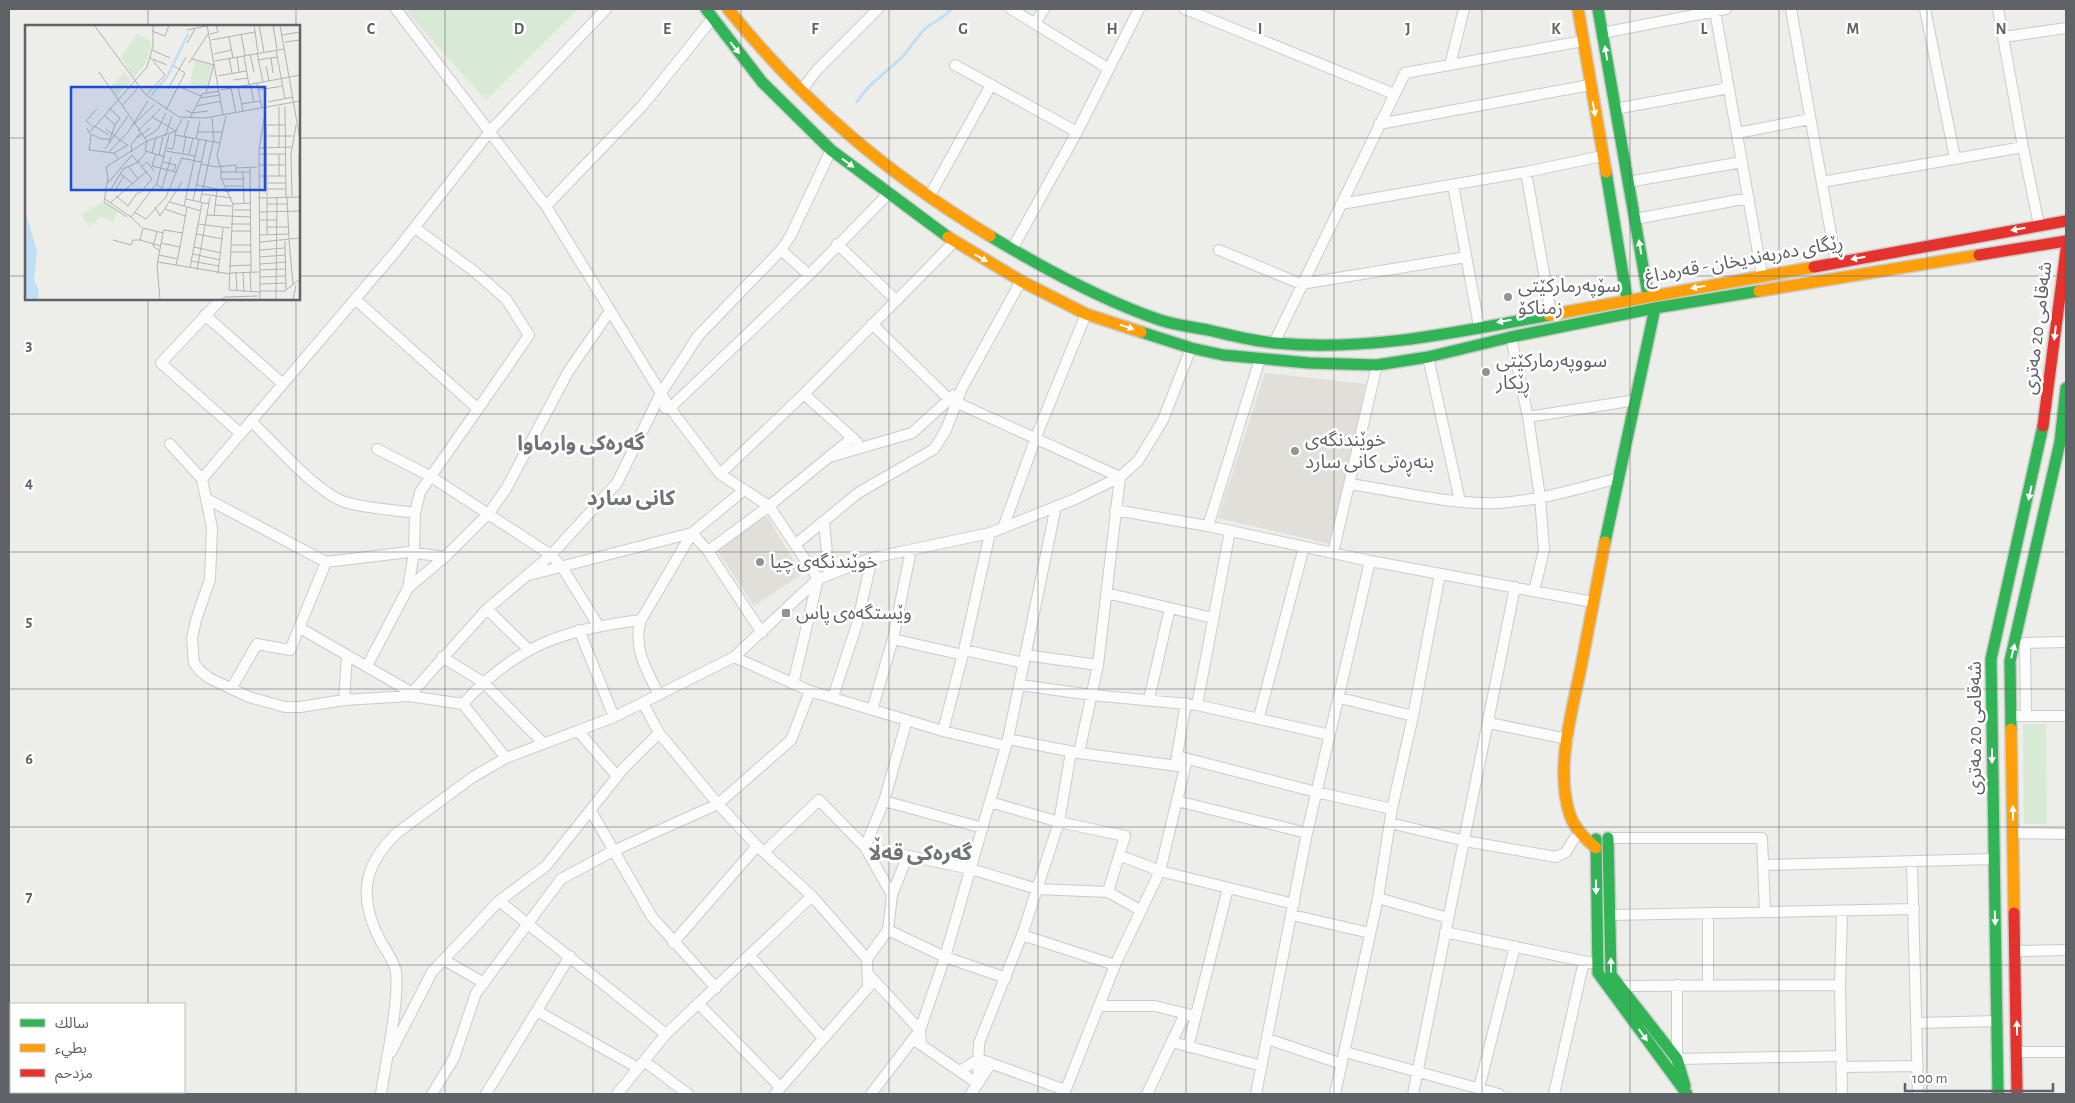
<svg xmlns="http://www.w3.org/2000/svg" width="2075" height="1103" viewBox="0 0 2075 1103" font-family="'Alegreya Sans','Noto Sans Arabic',sans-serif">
<rect width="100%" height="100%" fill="#edede9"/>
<path fill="#e0dfd9" d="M1265 373 1366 384 1330 544 1218 518Z
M766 515 802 574 754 606 717 550Z"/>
<path fill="#d8e9d6" d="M410 9H578L486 100 407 12Z
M2023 724H2046L2047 824H2024Z"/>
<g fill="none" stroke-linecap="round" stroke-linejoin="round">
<path stroke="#c1dff4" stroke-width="3" d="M857 102C869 82 888 72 904 55 912 46 917 36 926 28 935 21 944 18 951 9"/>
<defs>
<path id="street" d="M396 9 546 206 670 408 720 474 769 506 818 579 793 684
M1011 9 1109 69
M1185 9 1394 94
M1791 9 1836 262
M1925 9 1955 158
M1998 9 2023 147 2039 225
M1715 11 1762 275
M1035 23 1044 9
M1602 33 1726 9
M2004 37 2066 28
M955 65 1077 132
M1450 65 1464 9
M801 91 817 70 878 9
M1615 109 1729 88
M1379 124 1590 85
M1737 133 1810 119
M1526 172 1551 313
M1628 182 1742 162
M1822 182 2023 147
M1453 185 1479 326
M929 197 991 85
M1341 204 1526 172 1602 156
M546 206 643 105 712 19
M1635 219 1749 198
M415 228 475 272 506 299 529 335 478 409
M837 244 896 300
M1012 249 1077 132 1139 9
M781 250 809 275
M1219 250 1301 284 1466 257
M221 299 161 363 240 433
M355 299 478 409 420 492 415 513 414 553 408 588
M205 315 283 384
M872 324 949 399 1120 477 1098 665 1025 655
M1511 337 1528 417 1540 497 1544 550 1534 591
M1274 343 1405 73 1583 41
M1428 357 1460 501
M804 394 857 442
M665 408H670L809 275 889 193
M1528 417 1636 400
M251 421C274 443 316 492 345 502 367 509 392 509 415 513
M170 444 202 479 212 528 210 579 196 620 192 638 194 663 200 671 209 678 249 697 285 707H300L344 700 409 696 463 704 506 758
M377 449 430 476 551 555 562 567 598 625
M833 456 912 433 954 395
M720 474 804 394 954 242
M202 479 396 251 491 130 606 9
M1350 484C1397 491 1451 505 1498 503 1539 501 1579 488 1619 478
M207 499 326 562 409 552 445 557
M1115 510 1208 526 1370 561 1593 602
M824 522 829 575
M1208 526 1260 359
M1003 528 1036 437 1086 314
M692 533 708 551 762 633
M796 544 858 493 934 449 946 430 962 388 1021 281
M708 551 769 506 852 438
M1333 553 1377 365
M529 575 692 533
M1106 593 1213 618
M487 609 529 650
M300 628 416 695
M579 630 614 717
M893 639 963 655
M964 650 1024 663
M442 657 483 682 544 744
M734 657 810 691 943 731 1006 746
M367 666 408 588 445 557 489 513 506 489 568 372 610 311
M1020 685 1092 695 1197 705 1330 735
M231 689 257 644 290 650 326 562
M659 695C647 671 632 647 641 620L692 533 744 490
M409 696 487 609 551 555 617 483 661 393 698 336 781 250 791 235 831 150
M833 697 857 624 872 558
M1340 698 1413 716
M1149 699 1170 608
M344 700 347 655
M643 703 659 733 718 804 757 846 812 896 867 959 868 986
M463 704C516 645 565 629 641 620
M1197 705 1230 531
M872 710 893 639 911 550
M2011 716H2066
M2026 716 2025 643 2066 642
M1259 717 1304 547
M907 720 884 801 865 847 971 869 1037 889 1108 892 1140 910
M1489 723 1568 739
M578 731 617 776
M943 731 964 650 990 533
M1008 739 1079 753 1185 767
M1079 753 1098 665
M1177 756 1316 792 1392 809
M1176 761 1186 703
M884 801 983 828
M1177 801 1307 833
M990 802 1059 822 1125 836 1108 892
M591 811 652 917 716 988
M1390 823 1465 841 1556 857 1566 852 1574 839
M2013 833 2066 834
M1608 838H1762L1765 912
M764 852 819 800 865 847 892 895
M1119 855 1160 871 1294 904
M1912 862 1918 1094
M1764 865 1993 859
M1378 898 1448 918
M499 901 666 1034
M1842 911 1840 985 1842 1094
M1292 915 1370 933
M1610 915 1914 909
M888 930 945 957 1006 978
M1445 932 1597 964
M1022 935 1115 965
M673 943 757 846
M2015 951 2066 950
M750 956 823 1038
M867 959 888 930 892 895 907 857
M444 960 484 983
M870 976 920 1030 921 1045
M1677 985V1059L1841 1056
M1708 985V913
M1619 986 1840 985
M698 1003 780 1087
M1099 1006H1155L1195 1016
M537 1011 638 1068
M1918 1023 1997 1021
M1268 1039 1342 1064
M917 1042 978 1084
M1172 1042 1262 1066
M1188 1047 1228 888
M391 1052 432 972 499 901 546 866 623 769 659 733
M1345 1052 1499 1094
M2017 1052H2066
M644 1061 688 1094
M1841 1067 1918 1066
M960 1071 979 1059 1065 1090
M978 1084 979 1043 1022 935 1059 822 1071 752
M1479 1088 1515 946
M381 1094C386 1060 399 1005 396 972 395 963 386 950 381 942 358 898 362 866 398 832L473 777 506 758 614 717 734 657 818 579 872 558 990 533 1075 499 1120 477 1138 461 1163 420 1191 348
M432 1094 454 1058 476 993 561 879 613 851 718 804 791 740 810 691
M486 1094 570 956
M617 1094 666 1034 812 896
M775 1094 872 983
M871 1094 920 1030 945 957 1008 739 1056 506
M971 1094 991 1063
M1064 1094 1115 965 1160 871 1187 759
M1147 1094 1185 1014
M1256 1094 1307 833 1370 561
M1335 1094 1378 898 1392 809 1413 716 1440 574
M1413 1094 1515 587
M1554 1094 1584 961"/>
<path id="fast" d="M706 9 762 82 831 150 948 237
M1598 9 1648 295
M1606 172 1627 299
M990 236C1043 268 1101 300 1160 320 1175 325 1192 327 1208 330 1230 335 1252 341 1275 343 1366 352 1459 332 1549 315
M1141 332 1191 348 1223 355 1309 363 1377 365 1428 357 1511 337 1655 308 1759 291
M1605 542 1655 308
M2011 729 2010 661 2060 442 2066 388
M1608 838 1611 975 1677 1059 1685 1086
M1596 839 1598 973 1687 1094
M1998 1094 1991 659 2043 426"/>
<path id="slow" d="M728 9C805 104 886 173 990 236
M1578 9 1606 172
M948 237 1021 281 1086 314 1141 332
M1759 291 1979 255
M1549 315 1814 267
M2011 729 2014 913
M1596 848C1584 838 1573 827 1569 812 1555 765 1573 709 1582 662 1590 622 1597 582 1605 542"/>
<path id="jam" d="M1979 255 2066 241
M1814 267 2066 221
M2043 426 2066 250
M2014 913 2017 1094"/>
</defs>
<use href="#street" stroke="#cbcbcb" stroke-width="12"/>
<use href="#fast" stroke="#cacbca" stroke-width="14"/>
<use href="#slow" stroke="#cacbca" stroke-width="14"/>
<use href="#jam" stroke="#cacbca" stroke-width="14"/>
<use href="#street" stroke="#fcfcfc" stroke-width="10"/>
<use href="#fast" stroke="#30b455" stroke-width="11"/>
<use href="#slow" stroke="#ff9f0a" stroke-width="11"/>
<use href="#jam" stroke="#e5322d" stroke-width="11"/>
</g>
<defs><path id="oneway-solid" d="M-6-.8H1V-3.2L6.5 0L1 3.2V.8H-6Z" transform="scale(1.25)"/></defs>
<g fill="#fff">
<use href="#oneway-solid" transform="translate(735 48) rotate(51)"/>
<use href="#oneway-solid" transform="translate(1606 53) rotate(-100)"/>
<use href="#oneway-solid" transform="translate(1594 109) rotate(80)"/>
<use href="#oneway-solid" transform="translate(848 163) rotate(36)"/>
<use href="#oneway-solid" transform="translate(2018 229) rotate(170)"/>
<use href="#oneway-solid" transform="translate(1640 247) rotate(-100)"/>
<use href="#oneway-solid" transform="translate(981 258) rotate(30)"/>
<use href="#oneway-solid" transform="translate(1858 258) rotate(170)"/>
<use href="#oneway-solid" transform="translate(1698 287) rotate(170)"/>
<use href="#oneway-solid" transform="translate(1504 321) rotate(170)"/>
<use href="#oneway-solid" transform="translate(1127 327) rotate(18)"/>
<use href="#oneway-solid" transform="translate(2055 333) rotate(97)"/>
<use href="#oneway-solid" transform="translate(2030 493) rotate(102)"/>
<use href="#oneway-solid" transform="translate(2013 651) rotate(-76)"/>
<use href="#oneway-solid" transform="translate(1992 756) rotate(90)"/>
<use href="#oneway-solid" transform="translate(2013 813) rotate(-91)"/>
<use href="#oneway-solid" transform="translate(1596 887) rotate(89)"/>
<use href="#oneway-solid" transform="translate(1995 918) rotate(88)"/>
<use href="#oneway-solid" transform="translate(1611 965) rotate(-91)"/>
<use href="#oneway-solid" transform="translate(2017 1028) rotate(-91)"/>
<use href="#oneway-solid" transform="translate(1643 1035) rotate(54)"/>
</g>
<path fill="none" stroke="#5f6266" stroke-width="1" stroke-opacity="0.55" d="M148 9V26M296 9V26M445 9V1094M593 9V1094M741 9V1094M889 9V1094M1038 9V1094M1186 9V1094M1334 9V1094M1482 9V1094M1630 9V1094M1779 9V1094M1927 9V1094M9 138H26M299 138H2066M9 276H26M299 276H2066M148 299V1004M296 299V1094M9 414H2066M9 552H2066M9 689H2066M9 827H2066M9 965H2066M148 1092V1094"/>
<g fill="#919394" stroke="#fff" stroke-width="2">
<circle cx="1508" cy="297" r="5"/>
<circle cx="1486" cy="372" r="5"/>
<circle cx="1295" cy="451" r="5"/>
<circle cx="760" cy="562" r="5"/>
<rect x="781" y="608" width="10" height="10" rx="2.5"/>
</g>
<g text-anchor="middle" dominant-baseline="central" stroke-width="5" stroke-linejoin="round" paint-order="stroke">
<g font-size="19" fill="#5f6266" stroke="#fff">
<text transform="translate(1744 260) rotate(-10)">ڕێگای دەربەندیخان - قەرەداغ</text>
<text transform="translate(2038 328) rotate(-83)">شەقامی 20 مەتری</text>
<text transform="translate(1975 728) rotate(-90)">شەقامی 20 مەتری</text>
</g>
<g font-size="19" fill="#5f6266" stroke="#fff" text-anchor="start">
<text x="1518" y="286">سۆپەرمارکێتی<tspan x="1518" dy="22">زمناکۆ</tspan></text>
<text x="1496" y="361">سووپەرمارکێتی<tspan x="1496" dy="22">ڕێکار</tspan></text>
<text x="1305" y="440">خوێندنگەی<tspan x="1305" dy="22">بنەڕەتی کانی سارد</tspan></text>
<text x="770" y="562">خوێندنگەی چیا</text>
<text x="796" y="613">وێستگەەی پاس</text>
</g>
<g font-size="21" font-weight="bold" fill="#707478" stroke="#fff">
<text x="581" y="443">گەرەکی وارماوا</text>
<text x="631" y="498">کانی سارد</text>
<text x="920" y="853">گەرەکی قەڵا</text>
</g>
</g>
<g transform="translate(25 25)">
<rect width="275" height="275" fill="#edede9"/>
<path d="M112 9 125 15 126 22 120 39 109 52 96 33ZM170 36 187 40 181 63 165 59ZM99 48 106 56 91 71 84 63ZM78 177 92 186 88 197 74 191 68 200H64L56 190Z" fill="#d8e9d6"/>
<path d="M0 186 12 226 9 255 14 265 13 275H0Z" fill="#c1dff4"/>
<path fill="none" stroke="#c1dff4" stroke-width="2.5" d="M126 71 142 52 163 9"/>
<path fill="none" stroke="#b0b1b1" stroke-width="1" d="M69 0 120 69 154 92 180 93 275 76M182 0 198 90M229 0 233 28M234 0 239 27M248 0 252 24M255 0 275 115M162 5 182 1M127 6 140 11 144 0M185 9 193 7 191 0M216 9 220 30M256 10 275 7M204 12 208 33M186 15 230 7M260 17 275 15M162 18 170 4M127 25 145 33M251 25 260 74M232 28 238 57M189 29 206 25M225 29 229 47M219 31 224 60M212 32 214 47M204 33 207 48M246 33 248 48M128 34 142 40M167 34 189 40M233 35 252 32M190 36 259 24M164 38 183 9M241 41 244 56M74 47 122 116 120 126M193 51 221 46M208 55 223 53M232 58 237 83M225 59 229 77M153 61 176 71M213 62 218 86M206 63 211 88M143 64 161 32M196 65 275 50M233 65 258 61M181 68 189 39M121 70 140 50 125 32M176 73 195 70M243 77 268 72M216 79 235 76M97 81 112 64M172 81 196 76M260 81 261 173M254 82V122M84 83 95 93 90 100M141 85 160 48 149 41M160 85 167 88 183 86M79 90 90 100 84 117M127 92 151 106 148 124 142 123M165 93 177 69 194 66M187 93 189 117M108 100 129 80M69 101 84 110M68 102 61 96 72 84M62 103 66 111 64 125 89 128 93 133M81 104 102 120M113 106 135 84M65 107 122 42 128 21V0M172 107H197M66 109 76 114H85M150 110 195 118M140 111 147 91M159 111 164 95M241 111H267M112 113 125 103M120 113 133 104 141 88M171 114 175 96M235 123 266 122M80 124 103 91M121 126 140 132M141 126 170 131M84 127 103 107 123 76M107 127 106 120 115 108M89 128 103 120M127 128 131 113M158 128 161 111M131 129 127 141 152 147M164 129 168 113M234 129H260M254 129V151M107 130 127 154M134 130 138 112M266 130 267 171M266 130 271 100M156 133 176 137M138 137 151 140 149 145M176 139 191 142 211 140V147M196 140V153L208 179 204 265 235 267M234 140H260M103 141 113 154M117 141 122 137 129 146M195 141 192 131 201 91M211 143 232 142M225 143 226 247M196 147H225M218 147 219 178M95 148 108 159M234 151H261M274 151V129M196 154H218M83 158 107 130M242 158H261M131 159 137 163 146 132M172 160 205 167M201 161H218M242 164H261M85 166 98 144 113 137 122 126M89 167 99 151M114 169 127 154M177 169 207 173M91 171 103 181 113 167M242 171 241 100H260M233 173 275 172M242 173V210M262 173 264 214M80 174 106 192M161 174 184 179M168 176 181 116M145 177 176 186M175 177 188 117M85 178 122 146M208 179 225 178M242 179H262M190 180 207 181M159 181 174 114M130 182 135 191 157 157M140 184 160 191M209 185H226M109 187 121 194 141 172 157 133M234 187 275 186M182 190 226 192M189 191 192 165M102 192 79 177 83 153 81 142 122 116 151 106 157 94M234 195H252M173 199 205 203M206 199H226M242 202H263M117 203 106 192 132 158 144 110M206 206H226M132 207 128 221 135 226M138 208 139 205 158 208M171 209 198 214M234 210 264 209M88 215 106 220 108 215H115L118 203 138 208 132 240 135 275M115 215 136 221M264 215 268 259M260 216 261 265M235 217 275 213M136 218 155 222 162 182M207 220H226M169 222 196 228M235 225 260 223M205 227H226M168 229 195 235M134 230 153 234M235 232 260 230M166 236 194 241M133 237 205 249M235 239 261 237M151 241 155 222M204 241 226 240M165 243 177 178M172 245 185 172M235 245 260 244M211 247 212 266M218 247 219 267M225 247 226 266M205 248 233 247M193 249 198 203M235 252 260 251M235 259 261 258M236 266H260L275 254M195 275 200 272 233 271M235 275 234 124 241 82M251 275 252 173M268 275 271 260"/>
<path fill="#1d4ed8" fill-opacity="0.15" stroke="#1d4ed8" stroke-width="2.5" d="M46 62H240V165H46Z"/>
<rect width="275" height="275" fill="none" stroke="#5f6266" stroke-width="2.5"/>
</g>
<g font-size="16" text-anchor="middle" font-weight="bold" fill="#5f6266" stroke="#fff" stroke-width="5" stroke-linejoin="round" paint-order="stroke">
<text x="371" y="34">C</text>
<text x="519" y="34">D</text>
<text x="667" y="34">E</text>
<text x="815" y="34">F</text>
<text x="963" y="34">G</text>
<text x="1112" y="34">H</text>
<text x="1260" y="34">I</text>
<text x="1408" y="34">J</text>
<text x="1556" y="34">K</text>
<text x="1704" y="34">L</text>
<text x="1853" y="34">M</text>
<text x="2001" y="34">N</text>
<text x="29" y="350">3</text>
<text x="29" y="488">4</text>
<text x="29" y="626">5</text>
<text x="29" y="764">6</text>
<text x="29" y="902">7</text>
</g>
<rect width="2075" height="1103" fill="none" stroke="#5f6266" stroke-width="20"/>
<rect x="10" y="1003" width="175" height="90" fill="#ffffff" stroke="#bfc0c2"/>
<rect x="20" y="1019" width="25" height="8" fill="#30b455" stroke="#bfc0c2"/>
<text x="55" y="1028" font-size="15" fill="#5f6266">سالك</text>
<rect x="20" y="1044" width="25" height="8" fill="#ff9f0a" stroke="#bfc0c2"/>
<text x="55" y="1053" font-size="15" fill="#5f6266">بطيء</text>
<rect x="20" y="1069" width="25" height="8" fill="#e5322d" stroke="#bfc0c2"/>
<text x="55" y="1078" font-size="15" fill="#5f6266">مزدحم</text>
<path d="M1905 1083v8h148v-8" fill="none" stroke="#5f6266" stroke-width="2.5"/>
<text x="1912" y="1083" font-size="15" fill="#5f6266" stroke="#ffffff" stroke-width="4" paint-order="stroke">100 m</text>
</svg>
